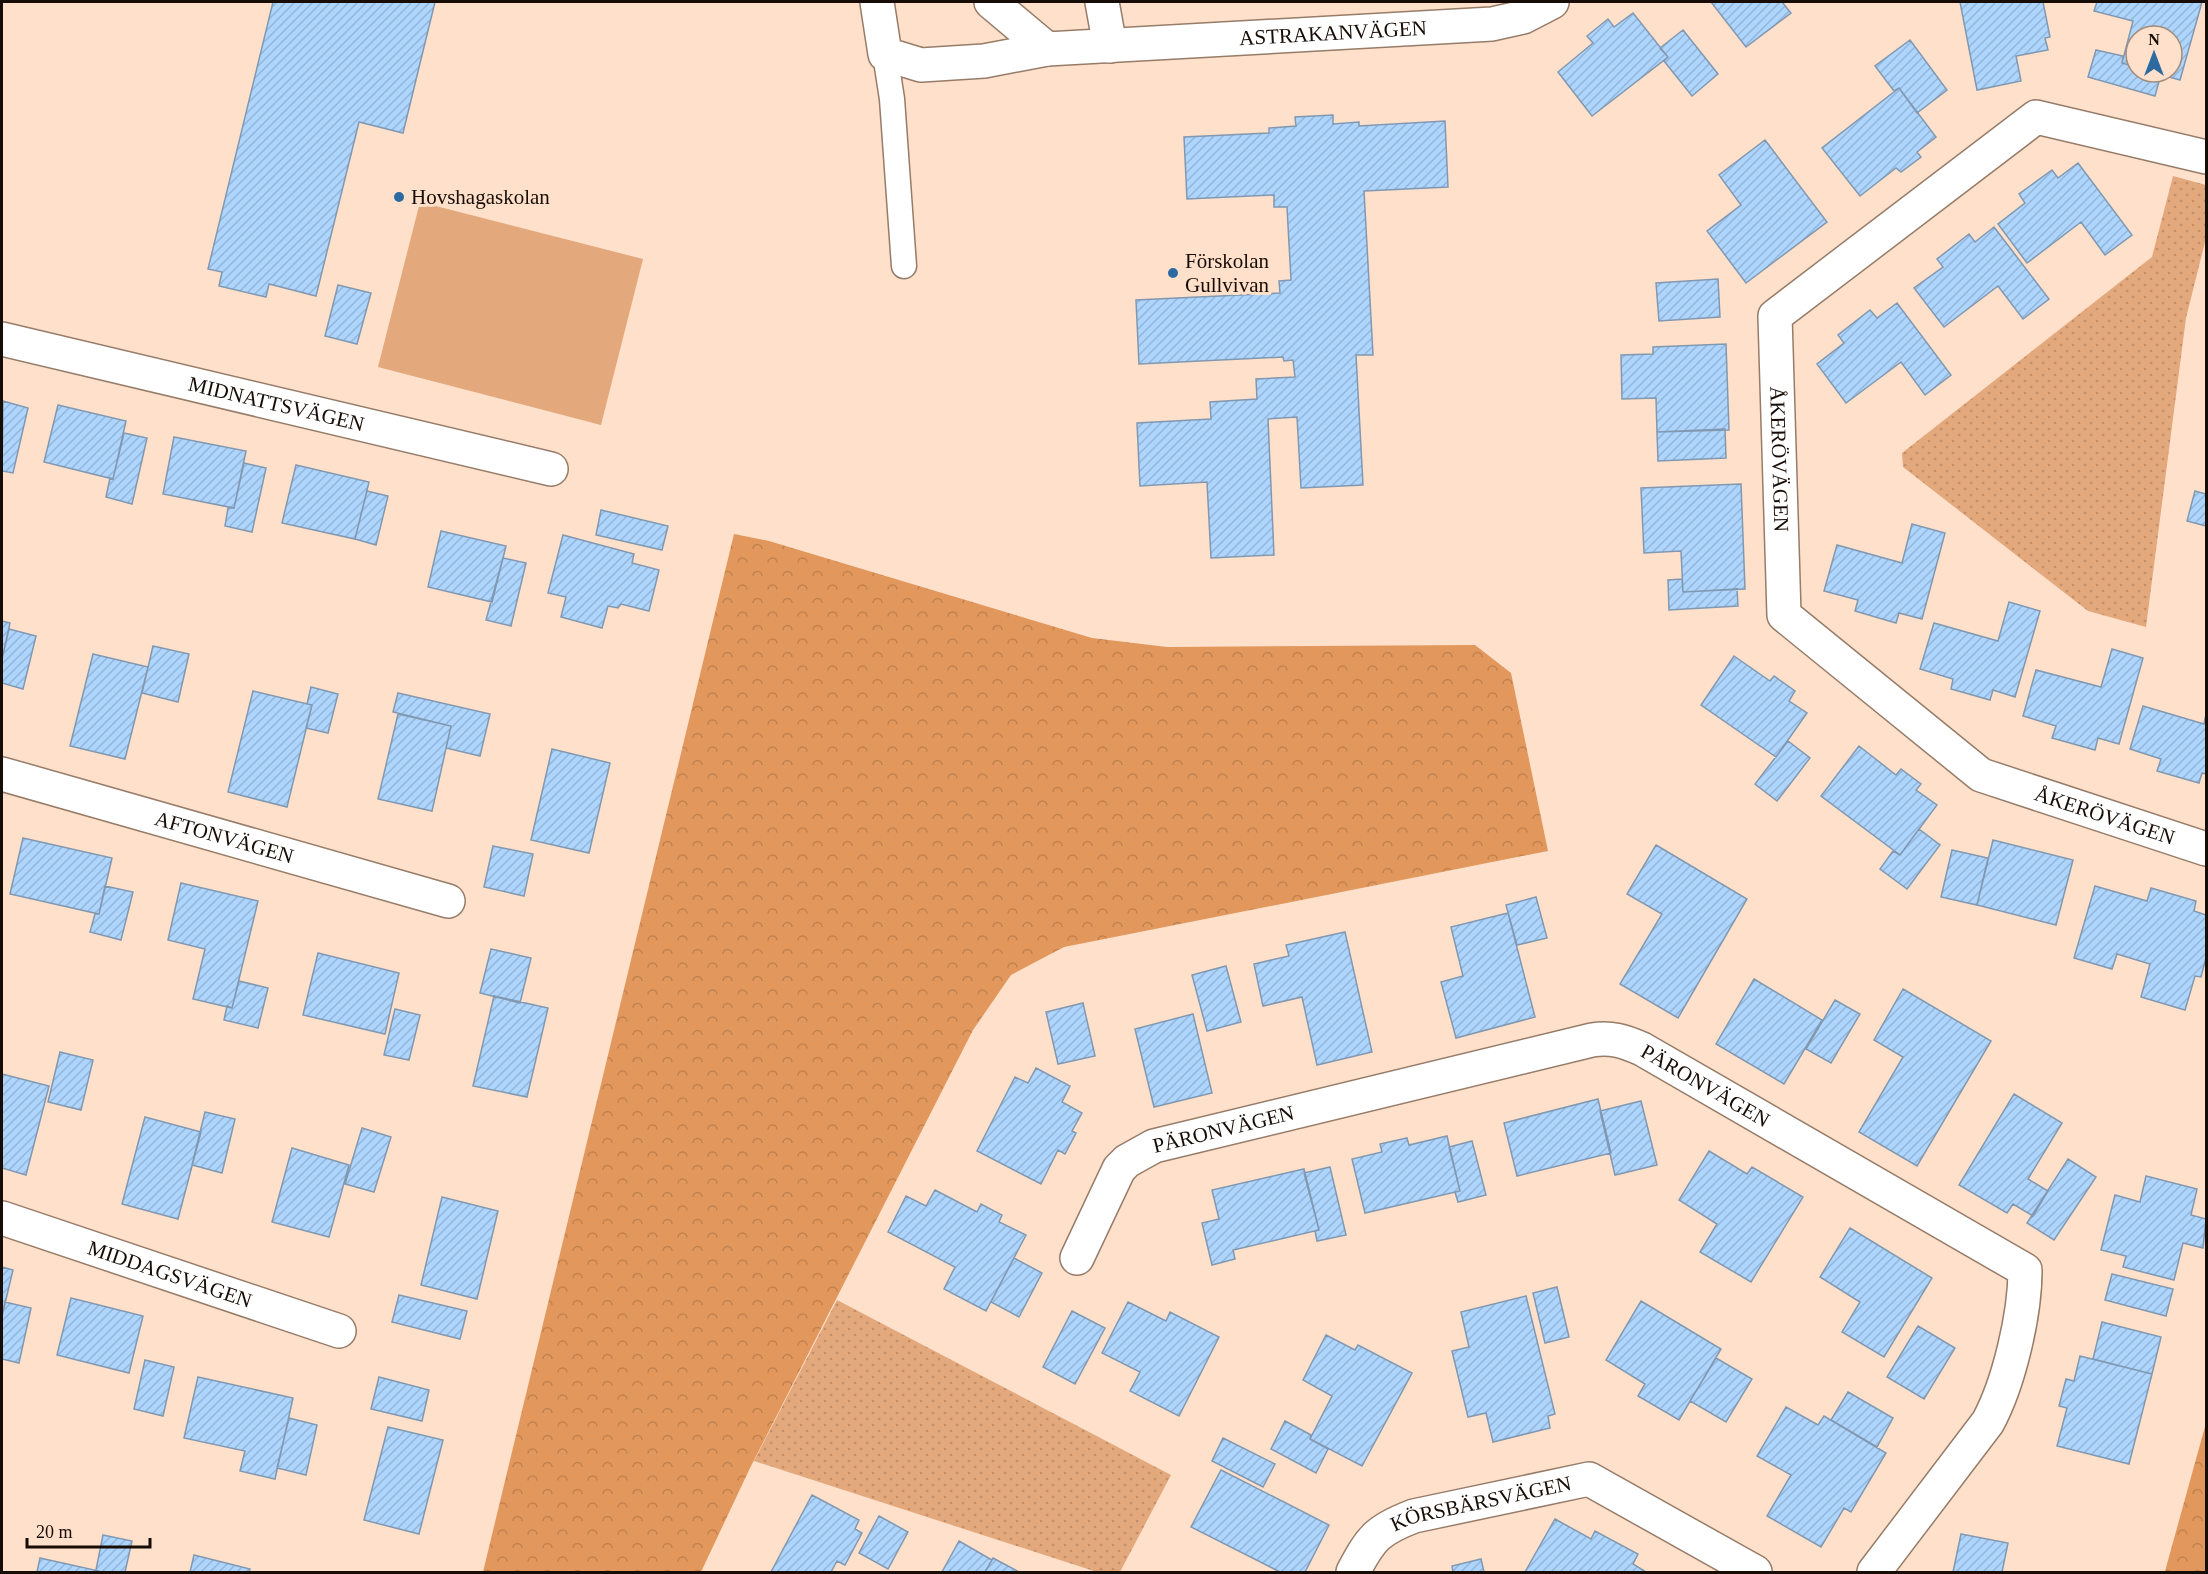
<svg xmlns="http://www.w3.org/2000/svg" width="2208" height="1574" viewBox="0 0 2208 1574" font-family="'Times New Roman',serif">
<defs>
<pattern id="forest-crowns" width="20" height="18" patternUnits="userSpaceOnUse" patternTransform="scale(1.5)"><rect width="20" height="18" fill="#e2975c"/><path d="M2 6a3 3 0 1 1 6 0M12 15a3 3 0 1 1 6 0" fill="none" stroke="#c1814e"/></pattern>
<pattern id="park-dots" width="8" height="8" patternUnits="userSpaceOnUse" patternTransform="scale(1.5)"><rect width="8" height="8" fill="#e3a87c"/><path d="M2 2h.1M6 6h.1" fill="none" stroke="#c28f6a" stroke-width="1.8" stroke-linecap="round"/></pattern>
<pattern id="building-hatch" width="6" height="6" patternUnits="userSpaceOnUse" patternTransform="scale(1.5)"><rect width="6" height="6" fill="#add5fe"/><path d="M-1 1l2-2M0 6l6-6M5 7l2-2" fill="none" stroke="#94b6d8"/></pattern>
</defs>
<rect width="100%" height="100%" fill="#fee0cb"/>
<path fill="#e3a87c" d="M420 202 643 259 601 425 378 367Z"/>
<path fill="url(#forest-crowns)" d="M734 534 769 541 1092 638 1167 647 1475 645 1511 673 1548 851 1064 947 1011 975 973 1030 750 1468 701 1572H483Z
M2206 1423V1572H2165L2167 1564Z"/>
<path fill="url(#park-dots)" d="M2173 176 2206 185V238L2186 318 2146 627 2088 611 1903 467 1902 453 2152 257Z
M837 1300 1171 1475 1120 1572H1097L754 1461Z"/>
<path fill="url(#building-hatch)" stroke="#8198b0" stroke-width="1.5" d="M273 2H435L403 133 359 122 316 296 269 284 266 297 219 286 222 272 208 269Z
M1711 2H1782L1791 13 1746 47Z
M1960 2H2043L2050 37 2045 38 2048 50 2016 56 2021 81 1977 90Z
M2097 2H2202L2180 80 2152 72H2172V36H2136V67L2122 63 2133 21 2094 11Z
M1633 13 1668 57 1592 116 1558 72 1593 43 1587 36 1608 19 1614 27Z
M1683 30 1718 74 1692 96 1664 61 1668 57 1660 48Z
M1910 40 1947 90 1917 113 1899 88 1894 91 1875 66Z
M2096 50 2123 56 2122 63 2136 67V72L2161 74 2155 96 2088 77Z
M1899 88 1936 137 1917 152 1921 157 1901 172 1896 168 1860 196 1822 148Z
M1333 115V124L1359 122V126L1445 121 1448 187 1364 191 1373 355H1356L1363 485 1301 488 1297 417 1268 419 1274 555 1211 558 1207 482 1140 486 1137 423 1211 419 1210 402 1257 399 1256 379 1295 377 1293 360 1284 361 1283 357 1139 364 1136 300 1280 293 1279 281 1291 280 1287 207H1274V195L1187 199 1184 137 1269 133V128L1296 126 1295 117Z
M1765 140 1827 222 1746 283 1707 231 1741 205 1719 175Z
M2078 163 2132 235 2105 255 2081 222 2027 263 1998 224 2025 203 2019 194 2052 170 2058 178Z
M1994 227 2049 299 2023 319 1998 286 1944 327 1914 288 1943 267 1937 259 1969 234 1975 242Z
M1718 279 1720 317 1659 321 1656 283Z
M338 285 371 293 357 344 325 336Z
M1897 303 1951 375 1925 395 1901 362 1846 403 1817 364 1844 343 1838 335 1870 310 1877 318Z
M1726 344 1729 430 1657 432 1656 398 1622 399 1621 355 1653 354V347Z
M3 401 28 408 13 473 2 471Z
M58 405 126 421 113 479 44 462Z
M1725 429 1726 458 1658 461 1657 432Z
M124 433 147 438 132 504 106 497 110 478 113 479Z
M174 437 246 451 234 508 163 494Z
M244 463 266 468 252 532 225 526 228 508H234Z
M296 465 369 482 355 539 282 523Z
M1741 484 1745 589 1683 592 1681 551 1644 553 1641 488Z
M367 491 388 496 376 545 355 539Z
M2195 491 2206 494V526L2187 521Z
M601 510 668 526 662 550 596 535Z
M1912 524 1945 533 1922 619 1899 613 1896 623 1855 611 1858 600 1824 591 1837 545 1902 563Z
M441 531 506 546 492 602 428 587Z
M563 535 634 554 632 563 659 570 649 611 621 604 618 608 608 606 602 628 561 617 566 597 548 593Z
M503 558 526 563 511 626 486 620Z
M1682 579 1683 592 1737 589 1738 606 1669 610 1668 580Z
M2009 602 2040 611 2015 697 1993 690 1990 700 1951 689 1953 679 1920 669 1934 623 1998 641Z
M2 621 10 623 2 659Z
M9 629 36 636 23 689 2 683V659Z
M153 646 189 654 178 702 142 693Z
M2112 649 2143 658 2119 744 2098 738 2095 750 2052 738 2056 726 2023 716 2036 670 2101 687Z
M93 654 148 667 125 759 70 746Z
M1734 656 1770 681 1774 676 1795 691 1789 701 1807 713 1776 757 1701 705Z
M311 687 338 694 328 733 306 728 312 705 307 704Z
M253 691 312 705 287 807 228 792Z
M398 693 490 714 480 756 446 748 451 726 393 712Z
M2143 706 2204 724 2206 714V774L2202 773 2199 783 2157 771 2161 759 2130 749Z
M398 714 451 726 432 811 378 799Z
M1788 741 1810 758 1777 801 1755 784Z
M1859 746 1896 775 1901 769 1921 784 1916 790 1937 805 1900 855 1821 796Z
M552 749 610 763 589 853 531 840Z
M1919 829 1940 845 1907 889 1880 869 1893 851 1900 855Z
M23 838 112 858 99 914 10 894Z
M1993 840 2073 860 2056 925 1977 905Z
M1656 845 1747 899 1678 1018 1620 984 1662 914 1627 894Z
M493 846 533 854 524 896 484 887Z
M1952 850 1988 858 1977 905 1941 897Z
M181 883 258 901 232 1008 193 999 205 949 168 940Z
M105 886 133 892 121 940 90 932 95 914H99Z
M2095 886 2147 901 2151 888 2196 901 2194 911 2206 915V958L2201 977 2195 976 2185 1010 2141 997 2150 964 2117 954 2112 969 2074 958Z
M1536 897 1547 938 1517 945 1506 905Z
M1508 913 1535 1017 1456 1038 1441 982 1463 976 1451 927Z
M1345 932 1372 1052 1317 1065 1302 997 1263 1006 1254 964 1289 956 1286 945Z
M491 949 531 958 520 1003 480 993Z
M318 953 399 973 385 1034 303 1015Z
M1226 966 1241 1022 1207 1031 1192 975Z
M1754 979 1822 1020 1784 1084 1716 1044Z
M239 981 268 988 258 1028 224 1020 227 1006 232 1008Z
M1903 989 1991 1041 1917 1166 1859 1132 1903 1057 1874 1040Z
M494 996 548 1008 527 1097 473 1086Z
M1835 1000 1860 1014 1831 1063 1806 1049Z
M1083 1003 1095 1056 1058 1064 1046 1012Z
M395 1009 420 1015 409 1060 384 1055Z
M1193 1014 1212 1093 1154 1107 1135 1029Z
M60 1052 93 1060 81 1110 48 1102Z
M1036 1068 1070 1086 1062 1102 1082 1113 1072 1131 1076 1133 1065 1154 1058 1150 1041 1184 977 1151 1015 1077 1028 1083Z
M2 1074 49 1086 26 1175 2 1168Z
M2014 1094 2062 1123 2028 1179 2048 1191 2033 1216 2013 1204 2007 1213 1959 1185Z
M1598 1099 1611 1153 1517 1176 1504 1123Z
M1641 1101 1657 1165 1615 1175 1600 1111Z
M205 1112 235 1119 222 1173 192 1165Z
M145 1117 201 1132 178 1219 122 1204Z
M362 1128 391 1137 374 1192 345 1184Z
M1447 1136 1460 1191 1365 1213 1352 1159 1382 1152 1380 1144 1407 1138 1409 1145Z
M1472 1141 1486 1195 1458 1202 1455 1192 1460 1191 1449 1147Z
M292 1148 349 1165 329 1237 272 1222Z
M1709 1151 1747 1174 1752 1167 1803 1197 1751 1282 1700 1252 1717 1224 1679 1200Z
M2068 1159 2096 1177 2054 1240 2027 1223Z
M1330 1167 1346 1235 1317 1241 1315 1231 1319 1230 1304 1173Z
M1304 1169 1319 1230 1233 1250 1235 1259 1212 1265 1202 1223 1219 1219 1212 1190Z
M2146 1176 2197 1189 2191 1215 2206 1219 2203 1248 2183 1243 2174 1280 2123 1267 2126 1256 2101 1250 2115 1195 2140 1202Z
M935 1190 977 1212 981 1204 1002 1215 999 1222 1026 1235 986 1311 944 1289 955 1267 888 1232 906 1196 926 1206Z
M442 1197 498 1211 477 1299 421 1285Z
M1850 1228 1932 1278 1884 1357 1842 1332 1860 1302 1820 1277Z
M1014 1258 1042 1273 1019 1317 991 1302Z
M2 1267 13 1270 2 1316Z
M2112 1274 2173 1289 2166 1316 2105 1300Z
M1557 1287 1569 1337 1545 1343 1533 1293Z
M399 1295 467 1311 460 1339 392 1322Z
M1526 1296 1555 1414 1548 1416 1550 1428 1493 1442 1486 1413 1468 1417 1452 1351 1469 1347 1461 1312Z
M71 1298 143 1316 129 1373 57 1355Z
M1641 1301 1721 1349 1679 1420 1638 1396 1645 1384 1606 1360Z
M5 1302 31 1308 19 1363 2 1359V1316Z
M1128 1302 1166 1321 1170 1312 1219 1337 1179 1416 1130 1391 1140 1372 1102 1353Z
M1072 1311 1105 1328 1075 1384 1043 1367Z
M2102 1322 2161 1337 2152 1374 2093 1359Z
M1918 1326 1955 1348 1924 1399 1887 1377Z
M1326 1335 1355 1350 1358 1345 1412 1373 1362 1466 1310 1439 1332 1396 1303 1380Z
M2080 1356 2152 1374 2129 1464 2057 1446 2067 1408 2059 1406 2066 1379 2074 1381Z
M1716 1358 1752 1379 1726 1422 1690 1401Z
M145 1360 174 1367 163 1416 134 1409Z
M198 1377 293 1398 275 1479 240 1471 245 1451 184 1438Z
M379 1377 429 1390 422 1421 371 1409Z
M1848 1392 1893 1418 1877 1447 1831 1420Z
M1786 1407 1818 1425 1824 1416 1886 1453 1851 1512 1844 1508 1821 1547 1767 1516 1791 1475 1757 1456Z
M289 1418 317 1425 306 1475 277 1468Z
M1285 1421 1311 1435 1310 1439 1328 1449 1316 1473 1271 1449Z
M388 1427 443 1440 419 1534 364 1520Z
M1223 1438 1275 1464 1263 1487 1212 1461Z
M1221 1470 1329 1525 1305 1572H1280L1191 1527Z
M812 1495 859 1520 855 1529 862 1533 845 1565 837 1561 831 1572H771Z
M879 1516 908 1532 888 1569 859 1553Z
M1555 1519 1591 1539 1595 1531 1638 1554 1633 1564 1646 1572H1525Z
M1961 1534 2008 1543 2002 1572H1953Z
M103 1535 132 1541 125 1572H99L96 1570Z
M959 1541 992 1560 985 1572H942Z
M194 1555 250 1569 249 1572H190Z
M40 1558 99 1571V1572H37Z
M993 1558 1019 1572H985Z
M1481 1559 1484 1572H1453L1452 1566Z"/>
<g fill="none" stroke-linecap="round" stroke-linejoin="round">
<defs>
<path id="lane" d="M885 54 892 99 904 266"/>
<g id="street">
<path id="s1" d="M877 2 885 54 921 65 984 61 1047 49 1492 24 1523 17 1552 2"/>
<path d="M991 2 1047 49"/>
<path d="M1102 2 1110 46"/>
<path id="s2" d="M2206 157 2036 117 1775 316 1784 615 1981 775 2206 849"/>
<path id="s3" d="M2 339 551 469"/>
<path id="s4" d="M2 774 448 901"/>
<path id="s5" d="M2 1218 339 1331"/>
<path id="s6" d="M1077 1258 1119 1169 1127 1161 1154 1146 1592 1040C1611 1037 1624 1041 1642 1049L2025 1270C2025 1315 2009 1383 1988 1422L1874 1572"/>
<path id="s7" d="M1353 1572C1371 1538 1377 1530 1414 1516L1589 1479 1755 1572"/>
</g>
</defs>
<use href="#lane" stroke="#967c69" stroke-width="27"/>
<use href="#street" stroke="#967c69" stroke-width="36"/>
<use href="#lane" stroke="#fff" stroke-width="24"/>
<use href="#street" stroke="#fff" stroke-width="33"/>
</g>
<g fill="#2d6aa1" stroke="#fee0cb" stroke-width="2">
<circle cx="399" cy="197" r="6"/>
<circle cx="1173" cy="273" r="6"/>
</g>
<g text-anchor="middle" dominant-baseline="central" stroke-width="6" stroke-linejoin="round" paint-order="stroke">
<g font-size="21" fill="#170d06" stroke="#fee0cb">
<text stroke="none"><textPath href="#s1" startOffset="504">ASTRAKANVÄGEN</textPath></text>
<text stroke="none"><textPath href="#s3" startOffset="282">MIDNATTSVÄGEN</textPath></text>
<text stroke="none"><textPath href="#s2" startOffset="646">ÅKERÖVÄGEN</textPath></text>
<text stroke="none"><textPath href="#s2" startOffset="1186">ÅKERÖVÄGEN</textPath></text>
<text stroke="none"><textPath href="#s4" startOffset="231">AFTONVÄGEN</textPath></text>
<text stroke="none"><textPath href="#s6" startOffset="716">PÄRONVÄGEN</textPath></text>
<text stroke="none"><textPath href="#s6" startOffset="212">PÄRONVÄGEN</textPath></text>
<text stroke="none"><textPath href="#s5" startOffset="177">MIDDAGSVÄGEN</textPath></text>
<text stroke="none"><textPath href="#s7" startOffset="154">KÖRSBÄRSVÄGEN</textPath></text>
</g>
<g font-size="21" fill="#170d06" stroke="#fee0cb" text-anchor="start">
<text x="411" y="197">Hovshagaskolan</text>
<text x="1185" y="261">Förskolan<tspan x="1185" dy="24">Gullvivan</tspan></text>
</g>
</g>
<rect width="2208" height="1574" fill="none" stroke="#170d06" stroke-width="6"/>
<g transform="translate(2154 54)"><circle r="28" fill="#fee0cb" stroke="#a28c7c" stroke-width="1.5"/>
<path d="M0-4.5L10 22L0 15L-10 22Z" fill="#2d6aa1"/>
<text y="-9" font-size="16" font-weight="bold" text-anchor="middle" fill="#170d06">N</text>
</g>
<path d="M27 1538v9h123v-9" fill="none" stroke="#170d06" stroke-width="3"/>
<text x="36" y="1538" font-size="18" fill="#170d06" stroke="#fee0cb" stroke-width="4.5" paint-order="stroke">20 m</text>
</svg>
